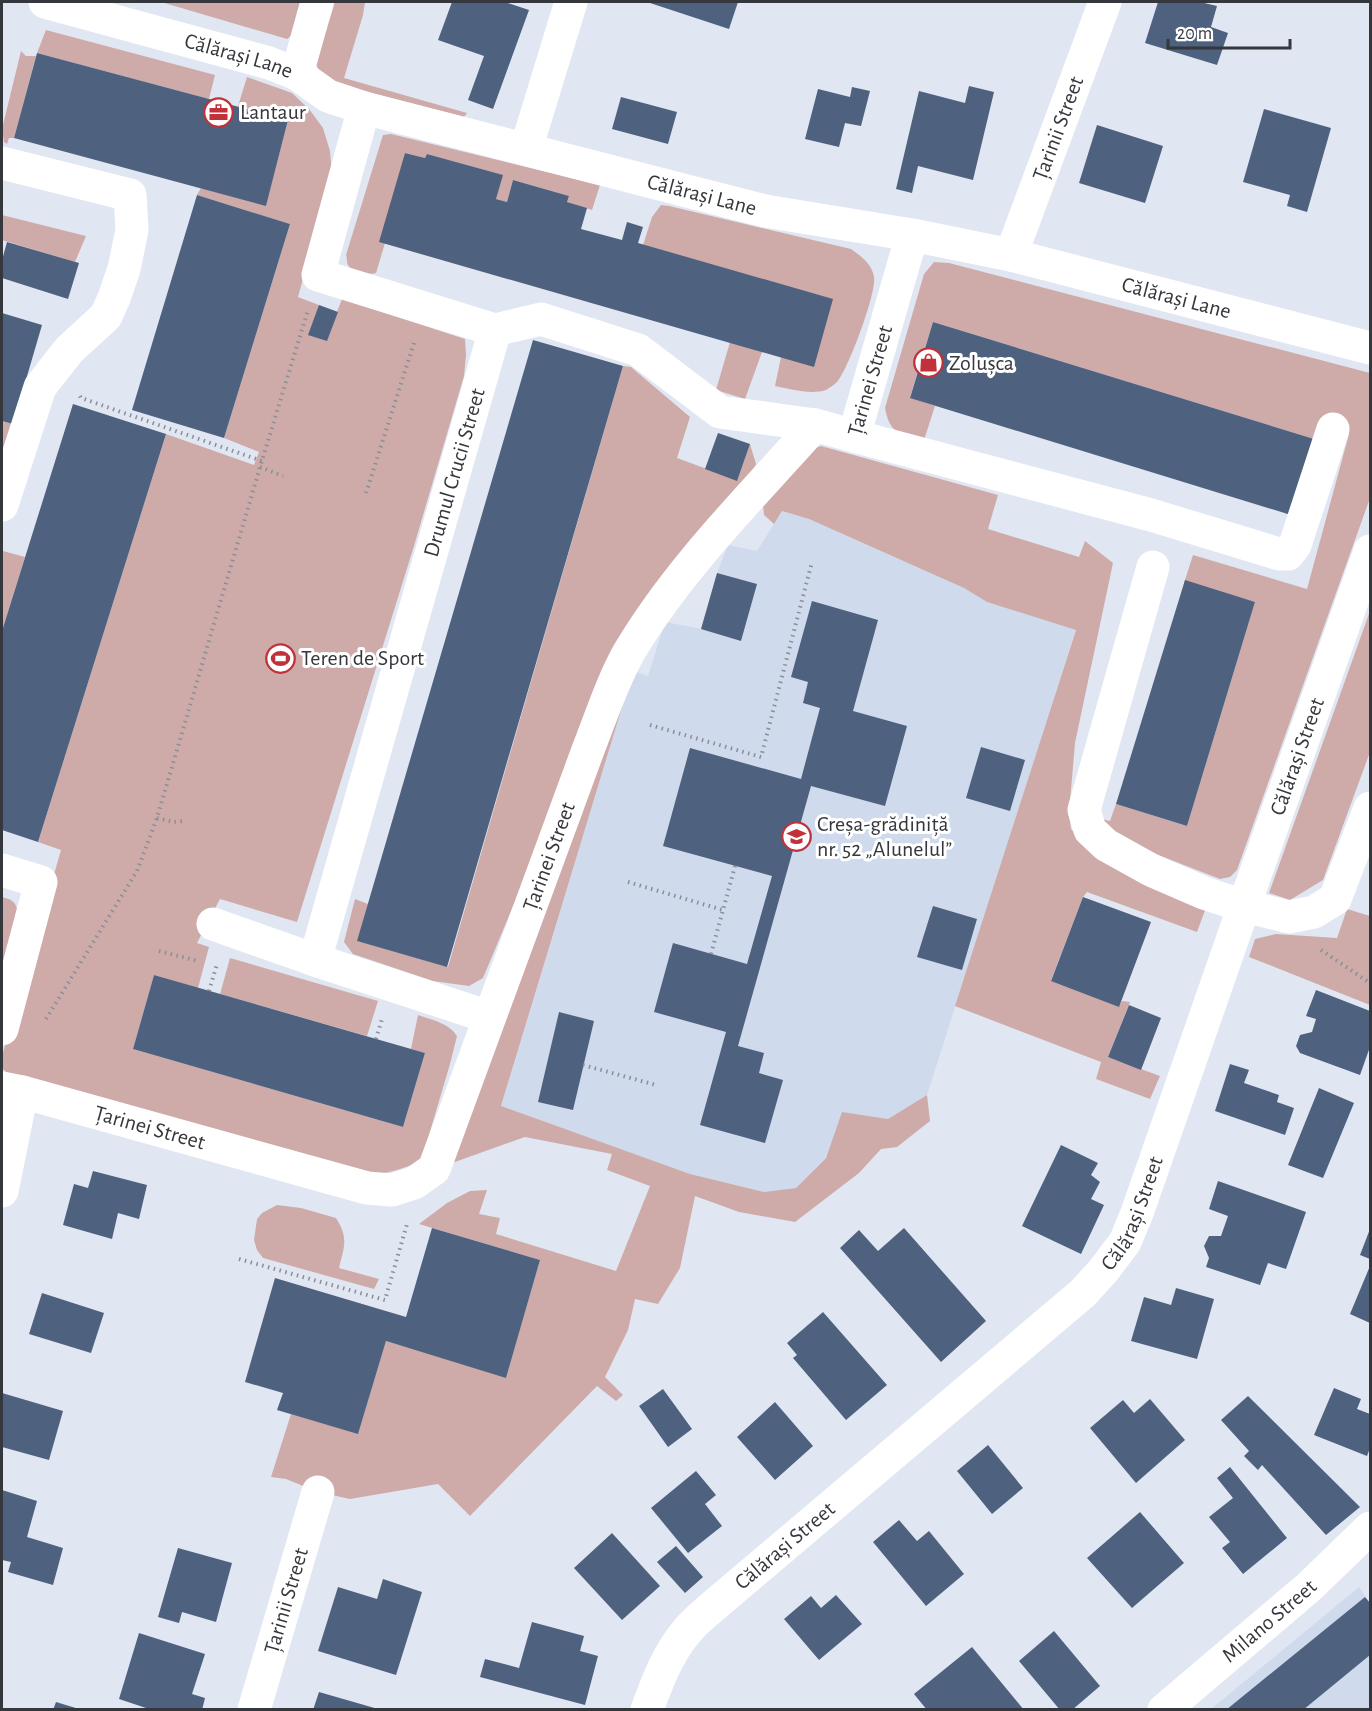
<svg xmlns="http://www.w3.org/2000/svg" width="1372" height="1711" viewBox="0 0 1372 1711" font-family="'Alegreya Sans',sans-serif">
<rect width="100%" height="100%" fill="#e0e7f2"/>
<path fill="#cfdaec" d="M782 511 809 519 964 588 987 602 1076 629 927 1095 888 1119 842 1113 826 1157 796 1188 764 1192 690 1174 501 1107 633 671 648 676 665 622 702 629 717 573 728 545 757 551Z
M1359 1587 1370 1603V1709L1210 1710Z"/>
<path fill="#ceaba9" d="M161 2H309L300 29 287 39Z
M335 2H365L363 15 344 78 467 113 464 117 326 81 321 75 316 64Z
M46 30 215 75 209 99 37 53Z
M21 51 26 56H36L14 138H9L7 144 4 142 2 129Z
M247 77 292 93 309 109 323 128 330 151 332 175 298 297 337 312 342 299 465 339 466 355 464 376 414 546 297 922 220 899 197 943 209 947 198 988 154 975 133 1049 403 1127 425 1053 411 1049 418 1015C432 1020 449 1023 457 1036L450 1064 421 1162 397 1170 377 1175 9 1075 2 1068V1056L61 850 38 842 166 434 254 465 259 452 224 438 290 224 197 195 201 188 266 205 288 120 238 106Z
M391 134 600 185 592 210 567 202 569 196 513 180 507 202 496 199 502 175 427 154 425 158 405 153 385 243 376 273C370 275 352 273 348 265 347 264 347 257 346 255L383 135Z
M661 205 669 206 851 249C861 256 872 264 874 277 877 292 848 370 837 382 834 385 829 388 826 390 810 395 790 389 775 386L781 357 643 245 652 217Z
M2 215 86 236 75 262 2 240Z
M934 262 949 263 1370 373V498L1237 870 1230 877 1220 879 1135 846 1116 833 1102 819 1110 821 1116 804 1187 826 1255 602 1184 583 1193 555 1307 589 1349 434 1333 429 1314 439 933 322 910 397 935 406 924 440C900 433 890 435 885 408L924 274Z
M730 342 762 352 745 399 716 390Z
M623 366 631 367 690 417 677 458 737 480 750 444 756 464 748 481 562 789 483 978 469 986 433 981 353 954 344 942 355 899 368 904 358 941 448 967Z
M2 421 13 424 2 460Z
M821 446 998 495 988 529 1079 557 1085 541 1113 563 1075 743 1069 813 1071 829 1088 848 1207 905 1197 932 1087 892 1083 897 1051 980 1119 1006 1122 1001 1130 1002 1108 1057 1160 1076 1150 1099 1096 1079 1101 1062 955 1006 1076 630 987 602 964 588 809 519 782 511 774 524 764 515 763 505 806 451Z
M3 551 25 557 2 631V552Z
M1370 611V752L1323 880 1290 900 1269 893Z
M633 671 501 1106 690 1174 764 1192 796 1188 826 1158 842 1112 888 1119 927 1095 930 1121 897 1147 881 1149 859 1173 795 1222 739 1212 695 1196 680 1268 658 1304 635 1299 628 1330 605 1377 623 1395 616 1401 597 1386 470 1516 438 1484 350 1499 318 1492 286 1479 271 1477 291 1414 358 1433 386 1341 506 1377 540 1260 419 1224 447 1203 470 1191 487 1190 479 1214 500 1218 496 1234 616 1271 650 1186 607 1170 612 1154 525 1137 452 1163Z
M2 897C9 899 15 900 17 909L2 967Z
M1347 909 1370 916V1005L1249 957 1255 939 1276 934 1337 938Z
M230 958 378 1001 367 1036 220 994Z
M277 1205 301 1208 336 1218C349 1238 344 1247 339 1268L379 1279 374 1289 263 1258 257 1250 254 1240 257 1219 262 1213Z"/>
<path fill="#4e617f" d="M452 2H505L529 10 493 109 468 100 484 56 438 40Z
M647 2H738L729 29Z
M1158 2H1200L1217 6 1211 27 1228 33 1217 65 1145 43Z
M37 53 288 120 266 206 14 138Z
M969 86 994 92 973 180 918 166 912 193 896 189 919 91 965 103Z
M852 87 870 91 861 126 845 123 839 147 805 139 818 89 850 97Z
M621 97 677 112 668 144 612 129Z
M1264 109 1331 128 1307 212 1287 206 1290 195 1243 182Z
M1097 125 1163 146 1145 203 1079 183Z
M405 153 425 158 427 154 503 175 496 199 507 202 513 180 569 196 567 202 587 208 581 229 622 240 627 222 643 227 638 243 833 299 814 367 379 242Z
M197 195 290 224 224 438 132 410Z
M7 242 79 263 68 299 2 278V260Z
M319 305 338 312 327 341 308 335Z
M2 313 42 325 13 424 2 421Z
M933 322 1314 439 1291 515 910 398Z
M533 340 623 366 447 967 357 941Z
M73 404 166 434 38 842 2 830V631Z
M718 433 750 444 737 481 705 469Z
M717 573 757 584 741 641 701 629Z
M1185 580 1255 602 1187 826 1116 804Z
M812 601 878 620 853 711 907 726 885 806 811 786 738 1046 764 1053 759 1073 783 1080 765 1143 700 1125 726 1032 654 1012 673 943 747 964 772 876 663 846 690 748 801 779 820 708 803 703 808 682 791 677Z
M981 747 1025 760 1010 811 966 798Z
M1083 897 1151 922 1119 1007 1051 981Z
M933 906 977 919 962 970 917 957Z
M154 975 425 1053 403 1127 133 1049Z
M1316 990 1370 1011V1047L1360 1075 1300 1053 1296 1046 1300 1035 1312 1032 1316 1019 1306 1016Z
M1129 1005 1161 1018 1141 1070 1108 1057Z
M559 1012 594 1021 573 1110 538 1102Z
M1230 1064 1249 1070 1244 1083 1279 1095 1277 1102 1294 1108 1285 1135 1215 1111Z
M1319 1088 1354 1103 1323 1178 1288 1165Z
M1061 1145 1098 1163 1091 1175 1100 1182 1091 1199 1104 1205 1081 1254 1022 1226Z
M93 1171 147 1185 139 1219 118 1213 112 1239 63 1225 74 1184 88 1188Z
M1218 1181 1306 1212 1286 1269 1268 1263 1260 1285 1206 1267 1209 1258 1204 1246 1209 1236H1221L1228 1216 1209 1209Z
M432 1228 540 1260 506 1378 386 1341 358 1434 277 1410 283 1393 245 1382 275 1278 406 1317Z
M904 1228 986 1321 941 1362 840 1248 859 1230 878 1251Z
M1370 1229V1259L1360 1255Z
M1370 1266V1323L1350 1314Z
M1176 1288 1214 1299 1197 1359 1131 1341 1144 1297 1171 1305Z
M42 1293 104 1313 91 1353 29 1334Z
M823 1312 887 1385 846 1420 793 1358 797 1355 787 1343Z
M1334 1388 1361 1399 1357 1409 1370 1414V1448L1367 1456 1314 1435Z
M663 1389 692 1429 668 1447 639 1406Z
M2 1393 63 1411 49 1460 2 1447Z
M1248 1396 1360 1507 1326 1535 1262 1465 1258 1470 1244 1456 1249 1451 1221 1420Z
M1150 1399 1185 1440 1136 1483 1090 1428 1123 1400 1134 1413Z
M775 1402 813 1446 775 1480 737 1437Z
M988 1445 1023 1488 992 1514 957 1471Z
M1230 1467 1287 1538 1243 1574 1222 1548 1230 1542 1209 1517 1233 1498 1217 1478Z
M696 1471 716 1495 705 1504 722 1526 688 1553 651 1508Z
M2 1490 37 1501 27 1537 63 1548 53 1585 8 1572 11 1562 2 1560Z
M1140 1512 1184 1563 1132 1608 1087 1558Z
M899 1520 917 1541 929 1531 964 1574 926 1606 873 1542Z
M612 1533 660 1586 622 1620 574 1568Z
M676 1546 703 1577 685 1593 657 1562Z
M178 1548 232 1563 216 1622 182 1612 179 1623 158 1617Z
M383 1579 422 1592 396 1675 318 1651 338 1587 377 1599Z
M836 1595 862 1624 819 1660 784 1619 811 1596 821 1608Z
M1365 1597 1370 1603V1655L1303 1710H1226Z
M532 1622 584 1636 580 1651 598 1656 585 1705 480 1677 485 1659 519 1668Z
M1054 1631 1100 1686 1072 1710H1060L1019 1661Z
M139 1633 205 1654 192 1694 205 1698 202 1710H152L119 1699Z
M972 1647 1024 1710H927L914 1694Z
M319 1692 378 1709V1710H313Z
M56 1702 79 1709V1710H53Z"/>
<g fill="none" stroke-linecap="round" stroke-linejoin="round">
<path stroke="#8a8f97" stroke-width="4" stroke-dasharray="1.5 4.5" stroke-linecap="butt" d="M80 396 81 398 262 461
M260 467 283 476
M366 493 414 343
M650 725 761 757 812 562
M157 818 173 822 183 821
M628 882 723 910
M1321 950 1370 983
M159 951 198 961
M711 954 735 866
M209 991 217 964
M46 1019 137 871 157 818 260 467 308 310
M376 1039 382 1019
M583 1065 656 1085
M239 1259 385 1300 407 1224"/>
<g stroke="#fff" stroke-width="33">
<path id="s1" d="M45 2 269 63 297 74 328 96 364 108 765 211 912 235 1011 255 1370 348"/>
<path d="M297 74 317 2"/>
<path d="M526 149 571 2"/>
<path d="M2 163 130 195 132 230 124 269 114 298 106 316 69 350 40 387 2 505"/>
<path id="s2" d="M1011 255 1105 2"/>
<path d="M495 330 541 319 638 350 720 412 815 425"/>
<path d="M854 436 1151 515 1279 554H1288L1295 545 1333 429"/>
<path d="M1153 567 1084 810 1090 830 1106 845 1151 870 1204 893 1244 906 1289 917 1314 912 1335 899 1370 808"/>
<path d="M2 870 41 882 2 1029"/>
<path id="s3" d="M213 924 315 960 495 330 318 275 364 108"/>
<path d="M315 960 489 1017"/>
<path id="s4" d="M2 1088 22 1092 367 1188 392 1190 414 1183 434 1169 588 750C601 717 612 682 629 652 679 568 750 498 815 425L854 436 912 235"/>
<path d="M2 1191 22 1092"/>
<path id="s5" d="M254 1710 318 1492"/>
<path id="s6" d="M647 1710C657 1682 668 1653 687 1631 694 1622 703 1615 711 1608L1083 1293 1103 1271 1125 1242 1137 1213 1244 906 1370 551"/>
<path id="s7" d="M1164 1710 1309 1587 1370 1528"/>
</g>
</g>
<defs>
<symbol id="office-ring" viewBox="-11 -11 22 22"><circle r="9.5" fill="#fff" stroke="#c1313a" stroke-width="1.5"/><path d="M-6-3h4V-5.5h4V-3h4V5H-6ZM-1-4.5V-3h2v-1.5ZM-6 0V1H6V0Z" fill="#c1313a"/></symbol>
<symbol id="shop-ring" viewBox="-11 -11 22 22"><circle r="9.5" fill="#fff" stroke="#c1313a" stroke-width="1.5"/><path d="M-5-2.5h2.3a2.7 3.5 0 0 1 5.4 0H5L5.5 6h-11ZM-1.5-2.5h3a1.5 2.3 0 0 0-3 0Z" fill="#c1313a"/></symbol>
<symbol id="stadium-ring" viewBox="-11 -11 22 22"><circle r="9.5" fill="#fff" stroke="#c1313a" stroke-width="1.5"/><path d="M0-5a6.5 5 0 1 0 0 10a6.5 5 0 1 0 0-10ZM-3.5-1.8h7v3.6h-7Z" fill="#c1313a"/></symbol>
<symbol id="school-ring" viewBox="-11 -11 22 22"><circle r="9.5" fill="#fff" stroke="#c1313a" stroke-width="1.5"/><path d="M0-5L7-2L0 1L-7-2ZM-4 1L0 2.5L4 1V4Q0 6-4 4Z" fill="#c1313a"/></symbol>
</defs>
<g fill-rule="evenodd">
<use href="#office-ring" x="202" y="96" width="33" height="33"/>
<use href="#shop-ring" x="912" y="346" width="33" height="33"/>
<use href="#stadium-ring" x="264" y="642" width="33" height="33"/>
<use href="#school-ring" x="780" y="820" width="33" height="33"/>
</g>
<g text-anchor="middle" dominant-baseline="central" stroke-width="6" stroke-linejoin="round" paint-order="stroke">
<g font-size="22" fill="#34373b" stroke="#fff">
<text stroke="none"><textPath href="#s1" startOffset="201">Călărași Lane</textPath></text>
<text stroke="none"><textPath href="#s2" startOffset="135">Țarinii Street</textPath></text>
<text stroke="none"><textPath href="#s1" startOffset="687">Călărași Lane</textPath></text>
<text stroke="none"><textPath href="#s1" startOffset="1173">Călărași Lane</textPath></text>
<text stroke="none"><textPath href="#s4" startOffset="1396">Țarinei Street</textPath></text>
<text stroke="none"><textPath href="#s3" startOffset="615">Drumul Crucii Street</textPath></text>
<text stroke="none"><textPath href="#s6" startOffset="1191">Călărași Street</textPath></text>
<text stroke="none"><textPath href="#s4" startOffset="784">Țarinei Street</textPath></text>
<text stroke="none"><textPath href="#s4" startOffset="153">Țarinei Street</textPath></text>
<text stroke="none"><textPath href="#s6" startOffset="705">Călărași Street</textPath></text>
<text stroke="none"><textPath href="#s6" startOffset="219">Călărași Street</textPath></text>
<text stroke="none"><textPath href="#s5" startOffset="114">Țarinii Street</textPath></text>
<text stroke="none"><textPath href="#s7" startOffset="138">Milano Street</textPath></text>
</g>
<g font-size="22" fill="#34373b" stroke="#fff" text-anchor="start">
<text x="240" y="112">Lantaur</text>
<text x="949" y="363">Zolușca</text>
<text x="301" y="658">Teren de Sport</text>
<text x="817" y="824">Creșa-grădiniță<tspan x="817" dy="25">nr. 52 „Alunelul”</tspan></text>
</g>
</g>
<rect width="1372" height="1711" fill="none" stroke="#34373b" stroke-width="6"/>
<path d="M1168 39v9h122v-9" fill="none" stroke="#34373b" stroke-width="3"/>
<text x="1177" y="39" font-size="18" fill="#34373b" stroke="#ffffff" stroke-width="4.5" paint-order="stroke">20 m</text>
</svg>
